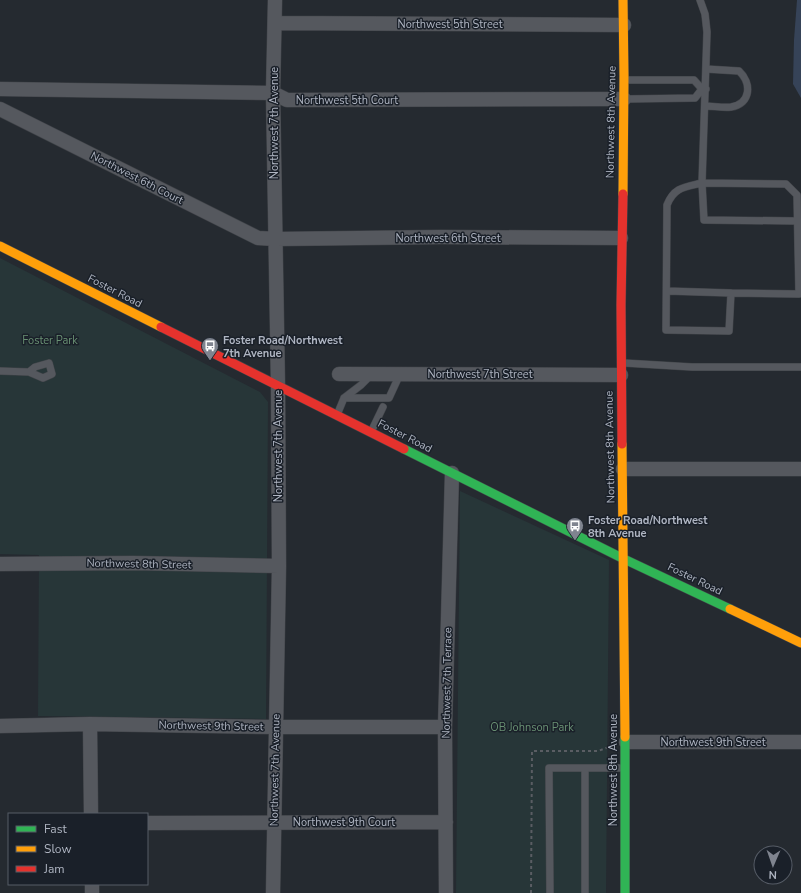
<svg xmlns="http://www.w3.org/2000/svg" width="801" height="893" viewBox="0 0 801 893" font-family="'Nunito Sans',sans-serif">
<rect width="100%" height="100%" fill="#252a30"/>
<path fill="#273638" d="M0 258 260 392 268 402 266 719 38 716 39 555 0 554Z
M460 491 609 560 606 893H456Z"/>
<path fill="#364358" d="M797 0H801V98L793 84 794 40Z"/>
<g fill="none" stroke-linecap="round" stroke-linejoin="round">
<defs>
<path id="lane" d="M700 0 705 14 707 32 702 183 704 220 797 221
M626 80H694L702 89H706
M626 99 695 98 702 89
M705 106C713 106 723 108 731 107 751 104 752 83 739 71L706 69
M702 183 786 184 797 195 799 294 731 293 729 331 666 330 667 205C674 187 685 187 702 183Z
M667 291 731 293
M624 363 692 367H801
M0 371 29 372 43 378 52 374 49 363 35 367 29 372
M344 398H389L400 374
M337 415 344 398 361 385 371 375
M371 432 383 407
M550 893 549 768H623
M585 893V768"/>
<path id="street" d="M275 23 624 25
M0 89 273 93 287 100 624 99
M0 109 258 238 276 239 441 237 621 238
M339 374 621 375
M623 469H801
M0 564 133 563 279 566
M90 724 91 814
M0 726 90 724 276 727H445
M626 742H801
M147 823 446 822
M92 884V893
M273 893 279 566 278 385 273 93 275 0
M446 893 445 727 452 473"/>
<path id="fast" d="M404 449 624 559 730 609
M625 737V893"/>
<path id="slow" d="M623 194 624 76 623 0
M0 246 161 327
M622 444 625 737
M730 609 801 643"/>
<path id="jam" d="M161 327 404 449
M622 444 621 305 623 194"/>
</defs>
<use href="#lane" stroke="#414449" stroke-width="8"/>
<use href="#street" stroke="#414449" stroke-width="15"/>
<use href="#fast" stroke="#414449" stroke-width="10"/>
<use href="#slow" stroke="#414449" stroke-width="10"/>
<use href="#jam" stroke="#414449" stroke-width="10"/>
<path stroke="#5a5d63" stroke-width="2" stroke-dasharray="3 3" stroke-linecap="butt" d="M531 893 532 751H598L609 747"/>
<use href="#lane" stroke="#55585e" stroke-width="7"/>
<use href="#street" stroke="#55585e" stroke-width="14"/>
<use href="#fast" stroke="#30b455" stroke-width="9"/>
<use href="#slow" stroke="#ff9f0a" stroke-width="9"/>
<use href="#jam" stroke="#e5322d" stroke-width="9"/>
</g>
<defs>
<symbol id="bus-pin" viewBox="-11 -11 22 30"><path d="M0 17L-7.5 6A9.5 9.5 0 1 1 7.5 6Z" fill="#7f848f" stroke="#1a2029"/><path d="M-5-6H5V4H4V6H2V4H-2V6H-4V4H-5ZM-3.5-4V0h7V-4ZM-3.5 1.2v1.5H-2V1.2ZM2 1.2v1.5H3.5V1.2Z" fill="#fff"/></symbol>
</defs>
<g fill-rule="evenodd">
<use href="#bus-pin" x="200" y="336" width="20" height="27"/>
<use href="#bus-pin" x="565" y="516" width="20" height="27"/>
</g>
<g text-anchor="middle" dominant-baseline="central" stroke-width="3" stroke-linejoin="round" paint-order="stroke">
<g font-size="11" fill="#afb5c2" stroke="#1a2029">
<text x="450" y="24">Northwest 5th Street</text>
<text x="347" y="100">Northwest 5th Court</text>
<text transform="translate(611 122) rotate(-89)">Northwest 8th Avenue</text>
<text transform="translate(274 123) rotate(-90)">Northwest 7th Avenue</text>
<text transform="translate(137 178) rotate(27)">Northwest 6th Court</text>
<text x="448" y="238">Northwest 6th Street</text>
<text transform="translate(115 291) rotate(27)">Foster Road</text>
<text x="480" y="374">Northwest 7th Street</text>
<text transform="translate(405 436) rotate(27)">Foster Road</text>
<text transform="translate(278 446) rotate(-90)">Northwest 7th Avenue</text>
<text transform="translate(610 447) rotate(-91)">Northwest 8th Avenue</text>
<text transform="translate(139 564) rotate(1)">Northwest 8th Street</text>
<text transform="translate(695 579) rotate(26)">Foster Road</text>
<text transform="translate(447 683) rotate(-89)">Northwest 7th Terrace</text>
<text transform="translate(211 726) rotate(1)">Northwest 9th Street</text>
<text x="713" y="742">Northwest 9th Street</text>
<text transform="translate(275 770) rotate(-89)">Northwest 7th Avenue</text>
<text transform="translate(613 770) rotate(-90)">Northwest 8th Avenue</text>
<text x="344" y="822">Northwest 9th Court</text>
</g>
<g font-size="11" fill="#699073" stroke="#1a2029">
<text x="50" y="340">Foster Park</text>
<text x="532" y="727">OB Johnson Park</text>
</g>
<g font-size="11" font-weight="bold" fill="#afb5c2" stroke="#1a2029" text-anchor="start">
<text x="223" y="340">Foster Road/Northwest<tspan x="223" dy="13">7th Avenue</tspan></text>
<text x="588" y="520">Foster Road/Northwest<tspan x="588" dy="13">8th Avenue</tspan></text>
</g>
</g>
<rect x="8" y="813" width="140" height="72" fill="#1a2029" stroke="#565c66"/>
<rect x="16" y="826" width="20" height="6" fill="#30b455" stroke="#565c66"/>
<text x="44" y="833" font-size="12" fill="#afb5c2">Fast</text>
<rect x="16" y="846" width="20" height="6" fill="#ff9f0a" stroke="#565c66"/>
<text x="44" y="853" font-size="12" fill="#afb5c2">Slow</text>
<rect x="16" y="866" width="20" height="6" fill="#e5322d" stroke="#565c66"/>
<text x="44" y="873" font-size="12" fill="#afb5c2">Jam</text>
<g transform="translate(773 865) rotate(182)"><circle r="19" fill="#1a2029" stroke="#565c66"/>
<path d="M0-3L7 15L0 10L-7 15Z" fill="#7f848f"/>
<text y="-6" font-size="11" font-weight="bold" text-anchor="middle" fill="#afb5c2">N</text>
</g>
</svg>
